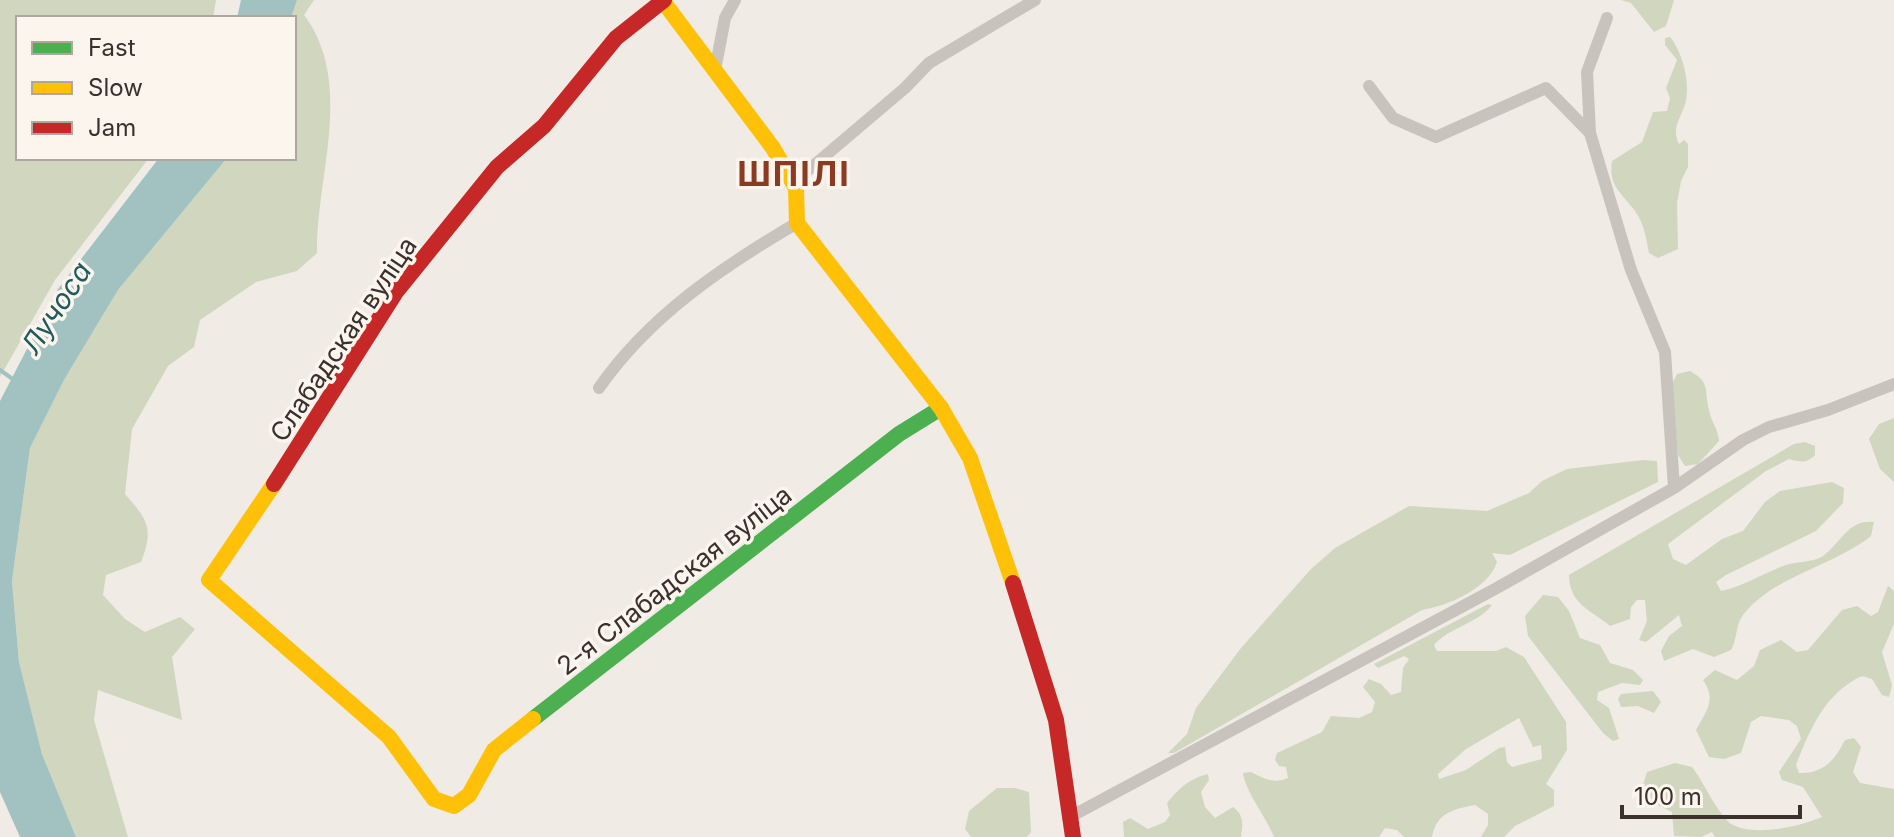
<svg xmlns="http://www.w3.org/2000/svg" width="1894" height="837" viewBox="0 0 1894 837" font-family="Inter,sans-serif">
<rect width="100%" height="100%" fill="#f0ebe5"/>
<path fill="#d1d6bf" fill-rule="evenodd" d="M0 0H216L213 18H18V158H149L55 280 0 377Z
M297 0H314L304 15C355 83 316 176 317 253L297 271 256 282 200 320 194 347 168 366 132 429 125 494C148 520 154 529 141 562L106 575 103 595 125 619 145 632 180 617 195 629 172 657 182 720 98 690 94 720 128 837H76L42 754 19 662 12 581 30 448 64 380 118 290 227 158H294V18H291Z
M1621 0H1674L1666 26 1654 32 1631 3Z
M1670 37C1682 51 1690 81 1686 100 1683 117 1670 126 1679 144L1684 140 1688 144V167L1681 181 1677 203 1678 249 1658 258 1649 253C1646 238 1644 223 1635 211 1621 192 1608 186 1612 161L1642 142 1653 112 1667 111 1670 98 1666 88 1677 60 1665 45V38Z
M1690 371C1711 383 1704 390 1709 410 1711 422 1718 428 1719 441L1698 464 1685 466 1678 455 1672 384 1677 374Z
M1894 418V482L1880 469 1869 439 1879 424Z
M1805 442 1815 446V455C1806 464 1800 462 1789 459L1766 471 1668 544 1673 559 1686 565 1722 539 1743 531 1765 502 1780 491 1832 482 1844 488 1843 503 1816 531 1726 575 1716 582 1721 591C1745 586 1763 573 1786 565 1798 561 1812 563 1823 556 1841 543 1848 519 1874 522L1871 536C1832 567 1775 575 1743 615 1735 625 1738 638 1731 650L1714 657 1693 649 1664 661 1661 651 1669 636 1682 626 1679 615 1646 642 1639 640 1647 621 1645 600H1637L1631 607 1630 619 1610 626C1591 610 1569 604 1569 575L1794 444Z
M1643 460 1657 461 1658 482 1510 555 1492 553 1497 562C1489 588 1448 606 1422 610L1174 753H1168L1187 734 1196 708 1241 648 1311 569 1335 548 1409 506 1487 511 1529 493 1542 481 1567 469Z
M1888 586 1894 591V624L1882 652 1892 685 1889 697 1882 695 1872 679 1862 676C1825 693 1810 729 1796 765L1799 773C1823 774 1835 760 1845 740L1854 738 1861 747 1853 772 1860 783 1894 789V837H1715L1712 832 1701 837 1674 836 1672 812 1654 803 1643 785 1647 772 1675 763 1692 767C1705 784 1715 810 1731 824 1754 837 1798 827 1822 817L1803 787 1782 780 1779 772 1801 739 1797 726 1789 720 1761 716 1751 722 1741 753 1724 759 1709 757 1696 730C1706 711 1717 700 1703 680L1715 670 1737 680 1754 666 1760 650 1781 640 1797 652 1808 650 1842 610 1857 606 1871 616 1878 612Z
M1543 595 1558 597 1569 611 1580 638 1600 645 1610 663 1633 670 1643 680 1640 685 1622 683 1598 692 1597 700 1609 708 1619 739 1613 741 1603 733 1528 636 1525 616Z
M1488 604 1492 605C1477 624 1450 627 1434 645L1437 651H1496L1506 647 1524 657 1566 722 1567 750 1546 784 1554 790V806L1515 826 1504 837H1481L1488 825V814L1475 805C1454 809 1436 813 1432 837H1404L1397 830 1385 828 1379 837H1274C1267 818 1246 793 1243 773L1251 772C1265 779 1273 784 1288 778L1286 767 1279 766 1275 760 1277 753 1322 732 1331 716 1359 718 1372 712 1375 702 1363 687 1369 679 1381 684 1391 695 1401 692 1403 668 1409 659 1404 656 1378 668 1374 664ZM1519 718 1533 747 1541 745 1542 759 1512 767 1507 762 1505 747 1499 748 1466 770 1439 779 1438 774 1466 749Z
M1653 691 1661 702 1654 713 1638 706 1621 707 1618 699 1621 694Z
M1208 774 1209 780 1201 792 1205 807 1215 818 1233 807C1244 815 1243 824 1241 837H1124L1123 822 1130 818 1148 829 1165 822 1170 815 1167 803C1178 789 1190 778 1208 774Z
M997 788H1015L1029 792 1031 832 1027 837H971L965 829 969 811Z"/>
<path fill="#a1c2c1" d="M241 0H297L291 18H237Z
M159 158H227L118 290 64 380 30 448 12 581 19 662 42 754 76 837H20L0 792V401L58 289Z"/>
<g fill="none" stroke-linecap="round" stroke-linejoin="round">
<path stroke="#a1c2c1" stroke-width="4" d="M0 370 14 380"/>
<path stroke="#c9c3be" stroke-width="12" d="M715 70 725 18 735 0
M1369 86 1393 118 1436 137 1546 88 1590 133 1587 72 1607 18
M1590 133 1631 270 1665 352 1674 488
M796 188 806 172 905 88 929 63 1035 0
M599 388C649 316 722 267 797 223
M1068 818 1495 589 1674 488 1743 440 1769 427 1828 410 1894 384"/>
<path stroke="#4caf50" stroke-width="16" d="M533 719 899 434 941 408"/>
<path stroke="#ffc107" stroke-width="16" d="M662 0 773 148 796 188 797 223 941 408 970 458 1013 583
M274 484 209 580 389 737 434 799 454 806 469 795 494 750 533 719"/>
<path stroke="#c62828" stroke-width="16" d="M274 484 396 292 497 167 544 126 616 38 664 0
M1013 583 1056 720 1073 837"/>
</g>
<g text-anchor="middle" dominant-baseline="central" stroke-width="7" stroke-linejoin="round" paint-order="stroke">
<g font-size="26" fill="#3b302b" stroke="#fbf5ee">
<text transform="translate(343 339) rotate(-56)">Слабадская вуліца</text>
<text transform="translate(674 580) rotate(-38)">2-я Слабадская вуліца</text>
</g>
<g font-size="28" font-style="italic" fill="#1f5a5e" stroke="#fbf5ee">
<text transform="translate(56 308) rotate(-57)">Лучоса</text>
</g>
<g font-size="34" font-weight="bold" letter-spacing="2" fill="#8c3b22" stroke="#fbf5ee">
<text x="794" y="173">ШПІЛІ</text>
</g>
</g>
<rect x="16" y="16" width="280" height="144" fill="#fbf5ee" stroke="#aea6a0" stroke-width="2"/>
<rect x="32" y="42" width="40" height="12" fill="#4caf50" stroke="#aea6a0" stroke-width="2"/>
<text x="88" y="56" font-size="24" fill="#3b302b">Fast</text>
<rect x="32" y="82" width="40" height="12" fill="#ffc107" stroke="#aea6a0" stroke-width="2"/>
<text x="88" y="96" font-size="24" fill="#3b302b">Slow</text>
<rect x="32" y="122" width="40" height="12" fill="#c62828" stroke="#aea6a0" stroke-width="2"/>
<text x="88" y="136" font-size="24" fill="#3b302b">Jam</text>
<path d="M1622 805v12h178v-12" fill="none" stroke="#3b302b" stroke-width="4"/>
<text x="1634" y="805" font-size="24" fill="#3b302b" stroke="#fbf5ee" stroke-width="6" paint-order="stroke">100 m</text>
</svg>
